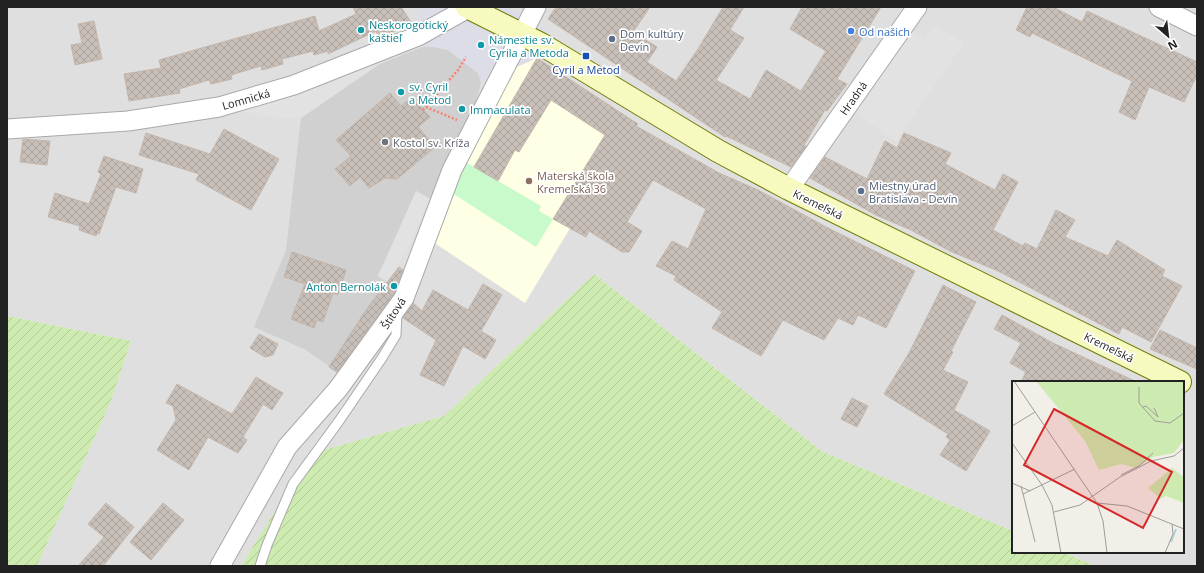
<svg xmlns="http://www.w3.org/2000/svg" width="1204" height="573" viewBox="0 0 1204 573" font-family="'Open Sans',sans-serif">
<defs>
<pattern id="garden-furrows" width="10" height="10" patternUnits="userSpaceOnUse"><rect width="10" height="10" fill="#cdebb0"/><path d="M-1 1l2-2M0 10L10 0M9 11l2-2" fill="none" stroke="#b0c997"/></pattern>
<pattern id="building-cross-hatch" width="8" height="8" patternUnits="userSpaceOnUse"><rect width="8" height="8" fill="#c7bfb8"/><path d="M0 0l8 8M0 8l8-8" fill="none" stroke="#aba49e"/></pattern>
</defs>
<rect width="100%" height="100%" fill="#f2efe9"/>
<path fill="#e0dfdf" d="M7 7H1197V566H1096L1062 552H1183V382H1013V531L823 452 594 274 444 416 310 454 241 566H37L111 401 131 341 7 316Z"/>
<path fill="#ffffe5" d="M537 58 638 124 581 210 525 303 433 242 464 161 516 63Z"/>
<path fill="#d0d0d0" d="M422 47H434L448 50 478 73 481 83 475 105 430 199 417 191 378 276 398 290 343 376 306 350 254 327 286 250 301 118 378 65Z"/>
<path fill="#c8facc" d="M464 161 541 206 539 211 553 219 536 247 452 193Z"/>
<path fill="url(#garden-furrows)" d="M594 274 823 452 1013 531V552H1062L1096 566H241L310 454 444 416Z
M7 316 131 341 111 401 37 566H7Z"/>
<path fill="#e2e2e2" d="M936 25 964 43 896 141 855 113 912 31 925 40Z
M379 59 378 65 301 118H282L236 111 288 97Z
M416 191 430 199 406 251 388 281 378 276Z"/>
<path fill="#dddde8" d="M418 7H507L550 31 541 44 537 58 481 83 478 73 448 50 434 47H422L418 36Z"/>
<path fill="url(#building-cross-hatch)" stroke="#c4b6ab" d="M353 7H401L411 22 380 39 376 31 328 54V51L314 55 313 51 282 59 283 64 262 70 261 66 231 75 232 79 211 84 209 80 179 89 180 93 129 101 124 74 161 68 159 60 315 16 319 31 356 14Z
M556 7H650L633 32 657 47 647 62 676 81 698 49 723 7H744L730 30 744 38 716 80 750 99 766 70 801 91 826 51 790 29 802 7H881L837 79 847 84 827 111 825 110 804 145 806 146 791 167 726 136 725 137 548 19Z
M1027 7H1053L1082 22 1087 11 1197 62V75L1184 102 1149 87 1135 120 1119 112 1132 81 1032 33 1030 37 1016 30Z
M94 21 102 59 75 65 71 45 82 43 78 24Z
M537 58 638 124 636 126 719 173 758 190 828 228 915 271 886 328 858 315 853 325 838 318 824 340 783 320 761 356 712 328 722 312 674 280 676 276 656 266 672 241 688 249 706 209 653 180 627 222 642 231 629 252H622L589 231 586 237 553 219 605 135 551 100 519 152 515 150 498 181 474 167Z
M390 93 401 106 407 101 412 106 417 103 430 117 418 127 435 147 397 179 385 178 369 188 360 177 350 186 335 169 351 156 336 140Z
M224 129 279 159 251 210 196 180 199 174 139 155 146 133 210 154Z
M904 133 951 153 945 164 995 190 1003 174 1018 182 993 230 1023 246 1025 243 1037 249 1056 210 1075 220 1065 237 1108 256 1117 240 1165 270 1162 276 1182 286 1151 342 1122 327 1119 334 998 271 950 251 911 230 876 215 810 178 825 157 867 179 885 141 897 148Z
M23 139 50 141 47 165 20 162Z
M104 156 143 169 136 193 116 187 99 234 97 233 96 236 79 230 80 226 48 217 55 193 89 204 101 174 98 172Z
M292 252 346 270 338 295 333 293 323 322 317 320 314 328 291 319 305 284 284 277Z
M399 267 403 270 394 293 337 372 329 367 368 307Z
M483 284 502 295 481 331 496 340 485 359 463 346 444 386 420 375 436 340 403 318 413 303 422 311 433 290 468 310Z
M943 285 976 302 951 351 953 352 943 370 968 382 954 410 990 431 966 471 940 455 950 440 946 437 948 434 884 394 909 353Z
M1002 315 1053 343 1137 382H1021L1026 372 1010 363 1021 343 994 329Z
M1160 330 1197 348V369L1150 349Z
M259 334 278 344 273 355 265 357 250 348Z
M256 377 283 393 272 410 263 404 243 437 247 440 238 453 208 437 189 470 157 450 176 420 173 406 166 403 177 384 232 414Z
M852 398 868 406 857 427 841 419Z
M106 503 134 527 103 566H78L104 537 88 524Z
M163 503 184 520 151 560 130 542Z"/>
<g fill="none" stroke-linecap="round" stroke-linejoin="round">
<defs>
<path id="lane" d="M260 566 267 545 293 484 339 421 382 358 396 335 397 313"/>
<path id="street" d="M1159 7 1197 26
M7 129 128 121 219 107 294 85 418 36 468 8
M789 189 917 7
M220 566 287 447 338 389 404 298 452 170 536 7"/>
<path id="secondary" d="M467 7 541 44 718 151 789 189 1180 382"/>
</defs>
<use href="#lane" stroke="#a9a9a9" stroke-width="11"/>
<use href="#street" stroke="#a9a9a9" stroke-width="21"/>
<use href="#secondary" stroke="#707d05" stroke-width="24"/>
<path stroke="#fa8072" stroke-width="2.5" stroke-dasharray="2 2" stroke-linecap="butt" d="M426 107 457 120
M423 110 458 70 466 57"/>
<use href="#lane" stroke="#fff" stroke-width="9"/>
<use href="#street" stroke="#fff" stroke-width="19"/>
<use href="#secondary" stroke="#f7fabf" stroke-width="22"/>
</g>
<g fill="#0f9aa8" stroke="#fff" stroke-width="1.5">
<circle cx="361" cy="30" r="4"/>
<circle cx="481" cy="45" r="4"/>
<circle cx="401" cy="92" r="4"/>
<circle cx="462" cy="109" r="4"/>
<circle cx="394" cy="286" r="4"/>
</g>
<circle fill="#3f7fe0" stroke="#fff" stroke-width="1.5" cx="851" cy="31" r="4"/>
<g fill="#5c6f8a" stroke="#fff" stroke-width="1.5">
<circle cx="612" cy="39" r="4"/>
<circle cx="861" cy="191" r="4"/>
</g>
<rect fill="#1a4fb4" stroke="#fff" stroke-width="1.5" x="582" y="52" width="8" height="8" rx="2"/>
<circle fill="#6b7280" stroke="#fff" stroke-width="1.5" cx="385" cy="142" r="4"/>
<circle fill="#8d6e63" stroke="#fff" stroke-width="1.5" cx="529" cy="181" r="4"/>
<g text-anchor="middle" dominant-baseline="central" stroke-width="3.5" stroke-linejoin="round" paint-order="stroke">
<g font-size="11" fill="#0d838f" stroke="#fff" text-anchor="start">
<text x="369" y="24">Neskorogotický<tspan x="369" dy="13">kaštieľ</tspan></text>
<text x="489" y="39">Námestie sv.<tspan x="489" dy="13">Cyrila a Metoda</tspan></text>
<text x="409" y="86">sv. Cyril<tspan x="409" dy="13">a Metod</tspan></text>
<text x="470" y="109">Immaculata</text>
<text x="386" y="286" text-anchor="end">Anton Bernolák</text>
</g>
<g font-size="11" fill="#366cbe" stroke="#fff" text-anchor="start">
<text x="859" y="31">Od našich</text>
</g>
<g font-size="11" fill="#4e5e75" stroke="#fff" text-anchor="start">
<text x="620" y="33">Dom kultúry<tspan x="620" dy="13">Devín</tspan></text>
<text x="869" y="185">Miestny úrad<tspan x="869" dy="13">Bratislava - Devín</tspan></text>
</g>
<g font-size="11" fill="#164399" stroke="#fff">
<text x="586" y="69">Cyril a Metod</text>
</g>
<g font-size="11" fill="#222" stroke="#fff">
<text transform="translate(853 98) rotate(-55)">Hradná</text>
<text transform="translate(246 99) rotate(-16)">Lomnická</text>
<text transform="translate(818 204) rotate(26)">Kremeľská</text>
<text transform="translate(393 313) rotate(-57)">Štítová</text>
<text transform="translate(1109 347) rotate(26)">Kremeľská</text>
</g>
<g font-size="11" fill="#5b616d" stroke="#fff" text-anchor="start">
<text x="393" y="142">Kostol sv. Kríža</text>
</g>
<g font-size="11" fill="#785e54" stroke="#fff" text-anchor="start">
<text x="537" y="175">Materská škola<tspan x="537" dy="13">Kremeľská 36</tspan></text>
</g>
</g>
<g transform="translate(1012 381)">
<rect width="172" height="172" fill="#f2efe9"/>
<path d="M24 0H172V59L162 72 141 76 124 87 109 83 87 89 73 60ZM160 87 172 96V122L154 115 149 118 136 107Z" fill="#cdebb0"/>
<path fill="none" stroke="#aad3df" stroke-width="2" d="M159 161 164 148"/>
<path fill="none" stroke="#9f9d99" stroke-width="1" d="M2 0 85 122 91 140 95 172M127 6V22L143 40 158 42 172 32M131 26 134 25 146 36 142 27M0 45 23 31M0 62 30 104 40 124 49 172M109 94 127 85 141 72M0 102 18 110M9 105 23 161M11 113 63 88M85 122 115 125 172 148M42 131 68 124 108 96 139 80 162 75 172 67M153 172 161 153 160 143"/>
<path fill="#d62828" fill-opacity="0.15" stroke="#d62828" stroke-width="2" d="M42 28 160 91 131 147 12 84Z"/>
<rect width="172" height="172" fill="none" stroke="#222" stroke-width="2"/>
</g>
<rect width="1204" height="573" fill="none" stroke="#222222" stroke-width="16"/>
<g transform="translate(1168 36) rotate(152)" stroke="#ffffff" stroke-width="3" paint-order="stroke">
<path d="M0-3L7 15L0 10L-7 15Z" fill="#222222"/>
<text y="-6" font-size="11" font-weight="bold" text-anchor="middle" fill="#222222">N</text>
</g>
</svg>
